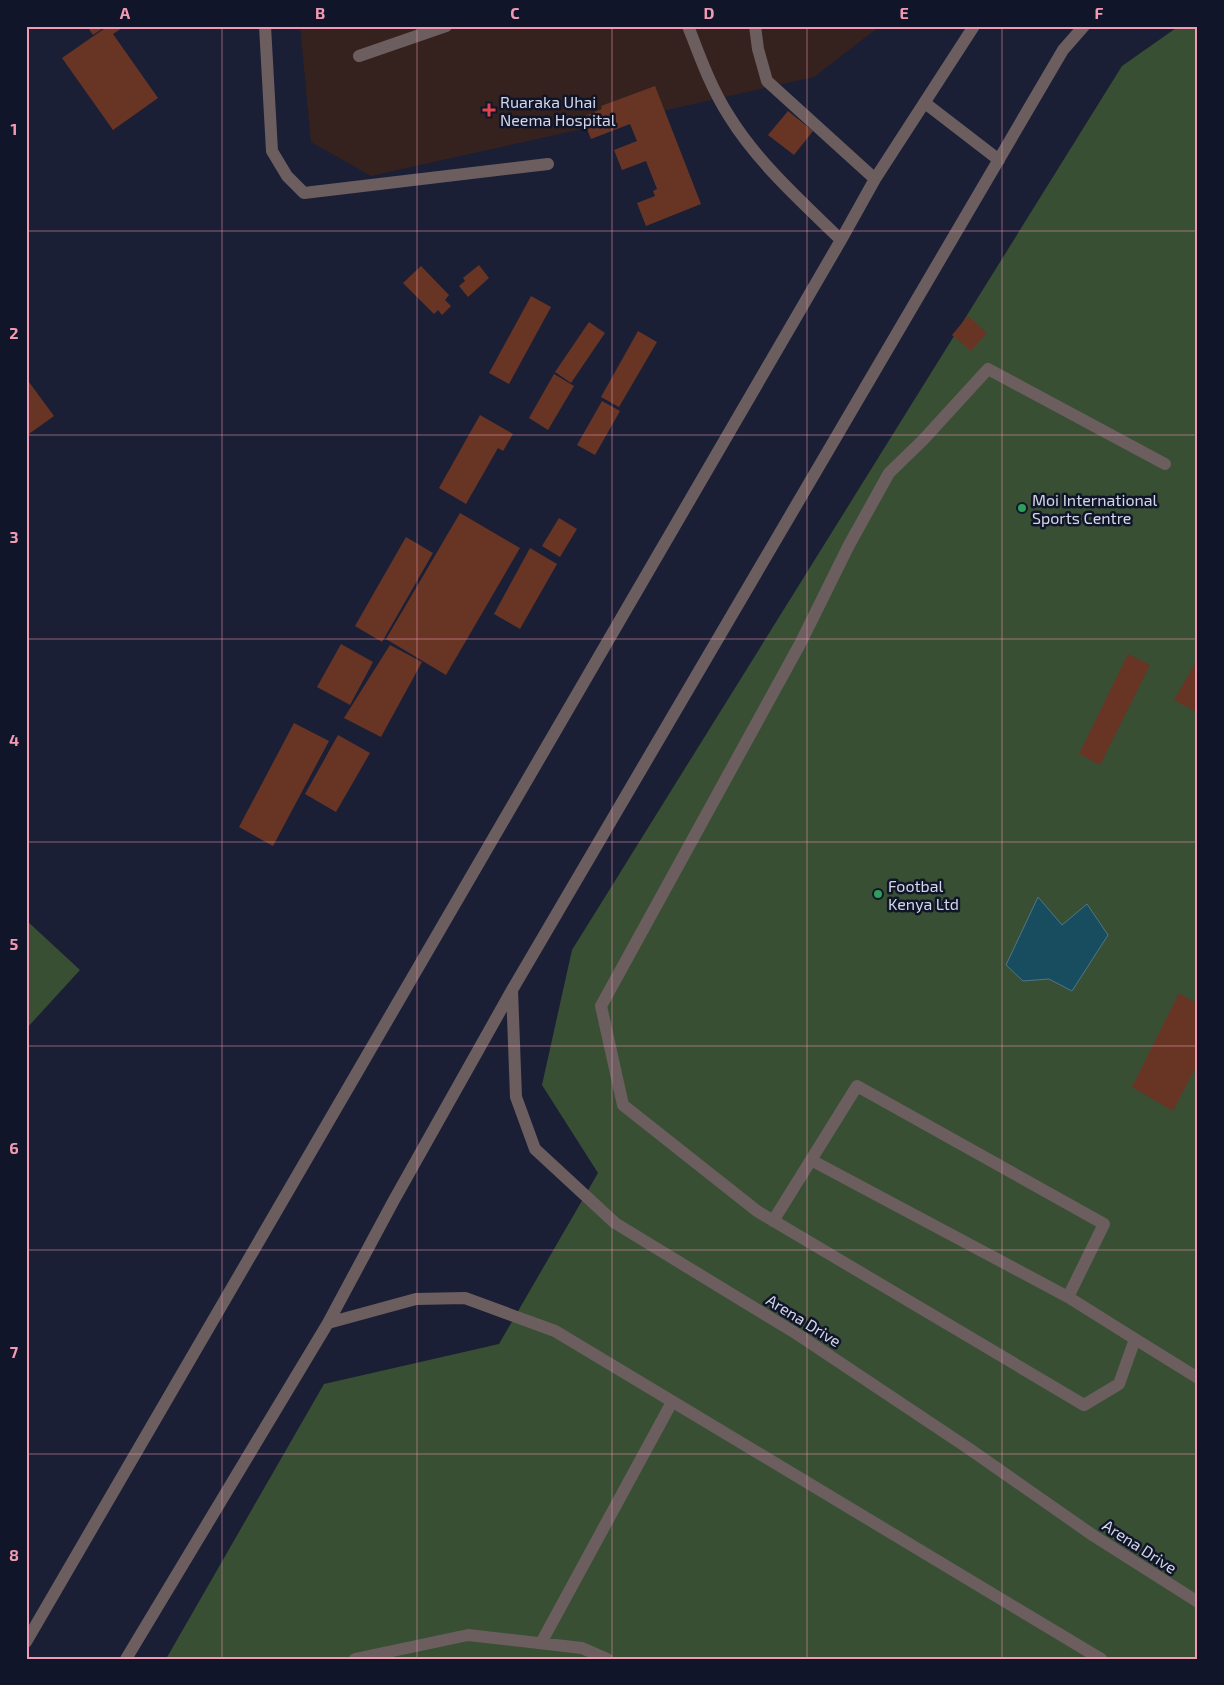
<svg xmlns="http://www.w3.org/2000/svg" width="1224" height="1685" viewBox="0 0 1224 1685" font-family="'Exo 2',sans-serif">
<rect width="100%" height="100%" fill="#1a1f35"/>
<path fill="#35221f" d="M300 26H880L814 77 371 176 311 142Z"/>
<path fill="#384f34" d="M1179 26H1198V1659H166L324 1384 499 1344 598 1173 542 1085 572 950 1122 66Z
M26 920 80 970 26 1029Z"/>
<path fill="#174d5f" stroke="#4f7688" d="M1038 897 1062 925 1087 904 1108 935 1072 991 1049 979 1023 981 1006 965Z"/>
<path fill="#683525" d="M87 26H106L93 35Z
M108 26H125L113 34 158 98 113 130 62 58Z
M655 86 701 204 646 226 637 203 655 196 653 191 657 189 646 161 622 170 614 150 637 141 630 124 591 139 582 117 602 109 601 106Z
M788 111 813 131 794 155 768 135Z
M479 265 489 278 468 297 459 286 465 281 463 278Z
M421 266 449 295 445 300 451 306 442 315 438 310 434 314 403 283Z
M531 296 551 307 509 384 489 373Z
M968 316 987 333 971 351 952 335Z
M589 322 605 333 571 383 555 372Z
M638 331 657 342 619 407 601 397Z
M554 374 574 386 548 430 529 418Z
M26 378 54 416 26 436Z
M602 401 620 411 595 455 577 445Z
M480 415 513 434 503 451 498 448 466 504 439 488Z
M460 513 520 548 446 675 386 639Z
M559 518 577 529 560 557 542 546Z
M406 537 433 553 382 642 355 626Z
M530 548 557 564 520 629 494 614Z
M341 644 373 662 350 705 317 687Z
M390 645 422 662 381 737 344 718Z
M1128 654 1150 665 1100 765 1079 754Z
M1198 658V713L1174 700Z
M294 723 329 741 273 846 239 827Z
M338 735 370 753 336 812 305 794Z
M1179 993 1198 1004V1063L1173 1111 1132 1087Z"/>
<g fill="none" stroke-linecap="round" stroke-linejoin="round">
<path stroke="#6c5e5f" stroke-width="12" d="M265 26 272 151 287 176 304 193 548 164
M688 26C700 57 711 88 729 116 758 163 802 202 841 240
M755 26 758 49 767 81 875 179
M359 56 446 26
M925 103 999 160
M1165 464 988 369 923 440 889 473 849 545 800 644 601 1006 623 1105 757 1211 1084 1405 1119 1384 1135 1339 1198 1378
M512 990 516 1097 535 1149 615 1223 797 1334 968 1448 1094 1536 1198 1602
M773 1221 857 1086 1104 1224 1068 1297 811 1160
M1068 1297 1135 1339
M328 1323 416 1299 465 1298 555 1331 1101 1659
M26 1642 841 240 875 179 974 26
M541 1643 672 1402
M126 1659 328 1323 394 1200 512 990 1063 50 1084 26
M355 1659 468 1635 582 1648 607 1659"/>
</g>
<path fill="none" stroke="#f19ab1" stroke-width="1" stroke-opacity="0.55" d="M222 26V1659M417 26V1659M612 26V1659M807 26V1659M1002 26V1659M26 231H1198M26 435H1198M26 639H1198M26 842H1198M26 1046H1198M26 1250H1198M26 1454H1198"/>
<path fill="#e0444e" stroke="#11152a" stroke-width="2" d="M486.5 102.5h5v5h5v5h-5v5h-5v-5h-5v-5h5z"/>
<g fill="#2e9e5b" stroke="#11152a" stroke-width="2">
<circle cx="1022" cy="508" r="5"/>
<circle cx="878" cy="894" r="5"/>
</g>
<g text-anchor="middle" dominant-baseline="central" stroke-width="5" stroke-linejoin="round" paint-order="stroke">
<g font-size="16" fill="#d3d7e6" stroke="#11152a" text-anchor="start">
<text x="500" y="101">Ruaraka Uhai<tspan x="500" dy="18">Neema Hospital</tspan></text>
<text x="1032" y="499">Moi International<tspan x="1032" dy="18">Sports Centre</tspan></text>
<text x="888" y="885">Footbal<tspan x="888" dy="18">Kenya Ltd</tspan></text>
</g>
<g font-size="16" fill="#d3d7e6" stroke="#11152a">
<text transform="translate(804 1320) rotate(32)">Arena Drive</text>
<text transform="translate(1140 1546) rotate(33)">Arena Drive</text>
</g>
</g>
<rect width="1224" height="1685" fill="none" stroke="#11152a" stroke-width="55"/>
<rect x="28" y="28" width="1168" height="1630" fill="none" stroke="#f19ab1" stroke-width="2"/>
<g font-size="16" text-anchor="middle" font-weight="bold" fill="#f19ab1">
<text x="125" y="19">A</text>
<text x="320" y="19">B</text>
<text x="515" y="19">C</text>
<text x="709" y="19">D</text>
<text x="904" y="19">E</text>
<text x="1099" y="19">F</text>
<text x="14" y="135">1</text>
<text x="14" y="339">2</text>
<text x="14" y="543">3</text>
<text x="14" y="746">4</text>
<text x="14" y="950">5</text>
<text x="14" y="1154">6</text>
<text x="14" y="1358">7</text>
<text x="14" y="1561">8</text>
</g>
</svg>
